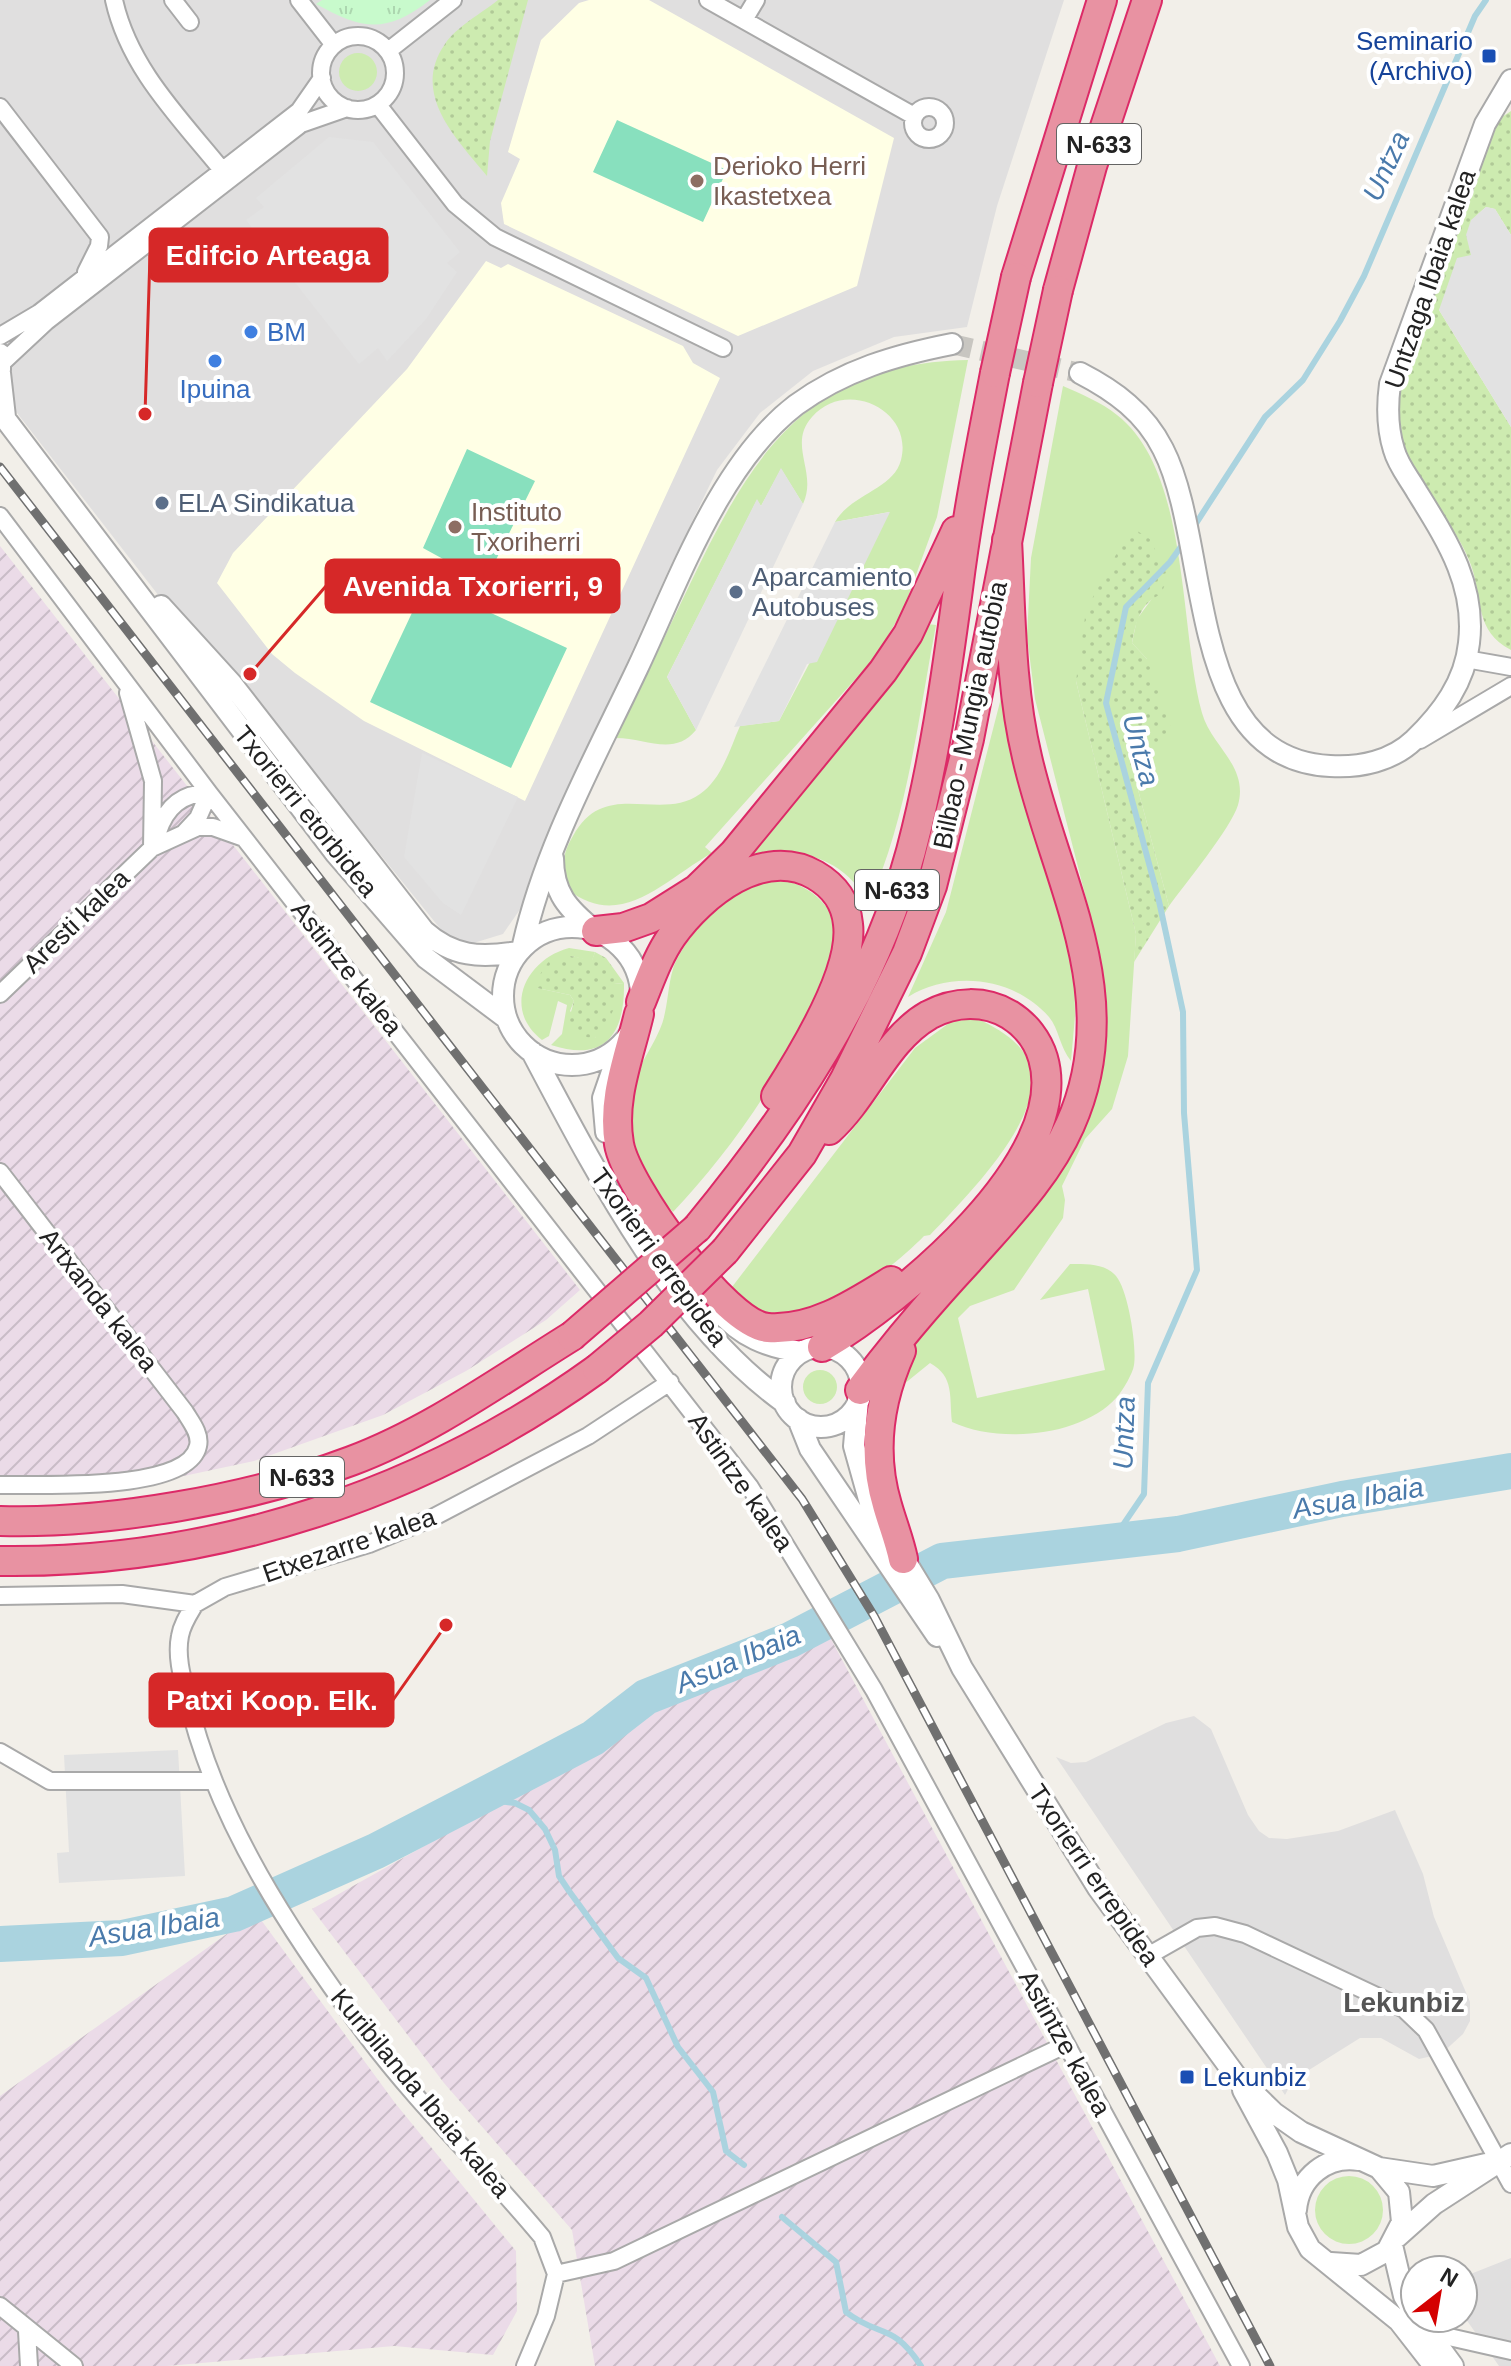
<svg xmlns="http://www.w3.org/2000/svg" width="1511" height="2366" viewBox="0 0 1511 2366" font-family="Helvetica,sans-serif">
<defs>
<pattern id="industrial-furrows" width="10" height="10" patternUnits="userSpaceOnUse" patternTransform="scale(2)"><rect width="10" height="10" fill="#ebdbe8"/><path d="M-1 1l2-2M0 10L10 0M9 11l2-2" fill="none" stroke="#c9bcc7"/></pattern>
<pattern id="park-tufts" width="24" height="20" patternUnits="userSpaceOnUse" patternTransform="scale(2)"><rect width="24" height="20" fill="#c8facc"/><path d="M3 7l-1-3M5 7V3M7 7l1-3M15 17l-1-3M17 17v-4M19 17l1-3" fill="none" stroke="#acd6af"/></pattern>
<pattern id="garden-dots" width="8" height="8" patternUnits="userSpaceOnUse" patternTransform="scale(2)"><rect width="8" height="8" fill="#cdebb0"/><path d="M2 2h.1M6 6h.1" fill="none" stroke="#b0c997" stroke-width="1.8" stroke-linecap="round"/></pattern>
</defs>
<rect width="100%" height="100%" fill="#f2efe9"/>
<path fill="#e0dfdf" d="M0 0H1064L997 206 967 327 894 337 813 371 760 413 717 470 668 571 538 860 523 905 503 934 467 945 447 937 222 659 176 618 0 391Z
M1194 1716 1211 1729 1248 1815 1259 1831 1269 1838 1287 1839 1338 1831 1395 1810 1423 1874 1434 1917 1470 2002V2021L1463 2034 1441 2054 1419 2059 1381 2038H1360L1293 2080 1285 2095 1056 1757 1071 1763 1086 1762 1166 1723Z
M1511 2258V2366H1499L1463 2315V2277Z"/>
<path fill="url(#industrial-furrows)" d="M0 546 580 1290 546 1320 466 1371 383 1415 254 1461 179 1477 78 1484 0 1485Z
M825 1628 1220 2366H595L572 2230 444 2083 312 1909 512 1797 676 1691 799 1644Z
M256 1913 395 2103 516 2251 517 2311 493 2355 394 2346 167 2366H0V2096Z"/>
<path fill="#ffffe5" d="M589 0H649L894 138 857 286 738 336 504 224 501 203 520 159 508 152 541 40 579 3Z
M486 261 501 268 508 264 683 346 693 363 720 378 525 801 364 721 295 673 272 654 217 583 233 553 407 369Z"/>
<path fill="#cdebb0" d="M339 72a19 19 0 1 1 38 0a19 19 0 1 1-38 0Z
M968 360 937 517 904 608 876 656 705 847 712 853C664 880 621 932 567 889 561 868 562 854 573 836 605 777 659 823 700 794 721 780 730 749 740 726L779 721 889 512 835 522C852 493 893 490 901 460 914 409 845 378 812 417 787 445 818 472 803 504L781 469 761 506 757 500 667 677 696 730C674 757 646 738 616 738 641 687 665 636 690 584 752 454 808 363 968 360Z
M1063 386C1081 394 1101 402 1117 415 1190 471 1179 630 1202 713 1211 746 1249 766 1238 805 1231 828 1185 884 1169 906L1128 752 1147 659 1132 643 1137 619 1168 577 1076 681 1136 934 1128 1056 1112 1109 1085 1139 1062 1186 1065 1200 1063 1218 1014 1290 970 1306 958 1318 977 1398 1105 1370 1088 1289 1040 1300 1070 1264C1085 1264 1105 1263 1116 1276 1128 1290 1137 1346 1134 1365 1133 1373 1123 1390 1117 1397 1082 1437 998 1444 952 1422 949 1397 955 1377 930 1363L877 1406 878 1387 1089 1105 1105 1045 1098 945 1035 699 1027 636 1031 558Z
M927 624 936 625C918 718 908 817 868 905 847 855 785 840 738 862Z
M1001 698 1074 958 1075 1016 1071 1061C1060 1048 1059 1029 1049 1017 1014 977 952 970 908 997L946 912Z
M781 879C811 888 819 896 837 921 822 1023 743 1138 673 1212 647 1182 627 1151 628 1108 628 1079 649 1055 660 1029 668 1011 667 989 673 969 682 941 727 891 756 882 764 880 773 880 781 879Z
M569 948 595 952 592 961 571 956 537 988 570 995 574 1001 570 1011 595 1038 614 984 624 983C625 1034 605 1063 551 1045L562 1034 567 1005 558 1001 549 1036 542 1040C501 1008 527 959 569 948Z
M978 1019C1001 1030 1028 1045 1032 1074 1038 1126 963 1200 930 1235L924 1236C892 1269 809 1334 759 1313 748 1307 740 1297 732 1287L915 1048 952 1021Z
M803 1387a17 17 0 1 1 34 0a17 17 0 1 1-34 0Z
M1315 2210a34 34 0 1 1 68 0a34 34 0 1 1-68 0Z"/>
<path fill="url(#park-tufts)" d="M322 0H430C386 34 363 30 316 4Z"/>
<path fill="url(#garden-dots)" d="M498 0H528L490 141 487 176C457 139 410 94 445 44 456 27 482 13 498 0Z
M1511 111V235L1495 209 1486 207C1467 222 1465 233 1472 256L1439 310 1511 427V650C1474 631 1483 599 1471 565 1455 522 1417 488 1403 445 1397 425 1398 404 1400 383L1499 119Z
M1131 527 1150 539 1168 577 1161 594C1140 604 1136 621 1132 643L1147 659 1174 736 1128 752 1169 906 1134 962 1136 934 1076 681 1086 610Z
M595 952 606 958 624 983 614 984C623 1006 606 1021 595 1038 582 1037 574 1035 568 1023L574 1001 570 995 537 988 535 982 549 961 571 956 592 960Z"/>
<path fill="#88e0be" d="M617 120 727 170 703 222 593 172Z
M467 449 535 481 485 582 423 548Z
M426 583 567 648 511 768 370 702Z"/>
<path fill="#e2e2e2" d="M329 137 373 142 460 252 447 263 457 272 426 319 387 361 378 348 359 364 246 220 264 207 256 198Z
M1486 207 1495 209 1511 235V427L1439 310 1457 258 1471 255 1466 235 1471 220Z
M781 468 803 504 696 730 667 677 757 499 761 506Z
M890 512 817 662 807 664 779 721 734 727 835 522Z
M422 753 518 797 461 915 443 903 404 857Z
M178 1750 185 1876 59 1883 57 1853 69 1852 64 1755Z"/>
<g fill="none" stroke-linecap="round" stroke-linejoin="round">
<path stroke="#aad3df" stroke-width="6" d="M1193 528 1265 417 1303 380 1340 321 1364 276 1475 16 1486 0
M1110 1544 1144 1494 1148 1383 1197 1270 1184 1113 1183 1012 1159 901 1106 703 1126 607 1170 562 1185 541
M475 1798 515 1803 529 1810 545 1829 555 1850 559 1876 569 1891 618 1958 646 1978 678 2047 713 2092 726 2151 744 2165
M782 2217 836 2262 846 2312C879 2338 893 2322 921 2366"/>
<path stroke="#aad3df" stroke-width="36" d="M0 1944 122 1938 234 1914 376 1851 488 1793 593 1738 646 1697 790 1640 942 1561 1178 1534 1342 1499 1511 1471"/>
<path stroke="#c8c6c1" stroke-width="20" stroke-dasharray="20 10" stroke-linecap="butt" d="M952 344 1080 373"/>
<defs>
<path id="minor" d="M114 0C129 68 179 117 222 170
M173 0 190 22
M299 0 334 45
M708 0 914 116
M744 20 756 0
M321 73a37 37 0 1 1 74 0a37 37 0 1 1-74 0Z
M388 51 453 0
M378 105 455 204 495 237 723 348
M913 123a16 16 0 1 1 32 0a16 16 0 1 1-32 0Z
M0 107 100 237 99 246 86 272
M0 336 39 313 299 111 322 78
M2 363 47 321 301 124 347 108
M0 516 209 793 750 1487 874 1690 1241 2366
M1466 659 1511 667
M128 693 153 781 152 848
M1420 740 1511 686
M158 832C166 807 182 793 209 793
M185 832 198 818 209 793
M0 994 152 848 198 827H213L244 838
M0 1172 185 1412C191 1422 201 1434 198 1446 188 1493 38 1484 0 1485
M0 1596 122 1594 195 1604 225 1587 369 1544 432 1518 588 1436 670 1382
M195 1604C189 1614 182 1624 180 1636 176 1656 182 1677 187 1696 215 1820 292 1935 367 2036 420 2107 486 2169 542 2237L556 2274
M0 1752 50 1781H214
M1146 1957 1197 1928 1215 1926 1245 1934 1404 2009 1426 2030 1511 2184
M0 2306 74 2366
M27 2331 29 2366
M1427 2332 1511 2351
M525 2366 546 2316 556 2274 614 2261 1065 2045"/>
<path id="tertiary" d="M0 354V370
M0 373 5 417
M1080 373C1115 391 1145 413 1163 449 1212 544 1184 759 1330 766 1360 768 1392 761 1414 740 1442 713 1465 682 1469 643 1476 584 1446 539 1417 492 1409 478 1398 465 1394 450 1387 428 1387 406 1390 384L1485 124 1511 80
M0 412 336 854 426 958 506 1018
M161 606 231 683 424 931C453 957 480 958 518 952
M553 858C553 893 568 909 594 930
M503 996a69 69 0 1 1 138 0a69 69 0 1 1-138 0Z
M523 945C545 847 595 758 638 667 678 582 720 463 796 405 844 370 896 355 952 344
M532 1052C596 1173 672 1322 785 1403
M606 1132 603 1098 614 1066
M718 1310C741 1337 767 1347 801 1352
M781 1387a40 40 0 1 1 80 0a40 40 0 1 1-80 0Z
M858 1400 854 1446 870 1503 929 1600 962 1668 1098 1888 1236 2076 1274 2113 1301 2132 1379 2168 1399 2192 1402 2222 1387 2251 1361 2265 1331 2263
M798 1419 810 1449 937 1636
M1243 2090 1277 2153 1288 2180 1298 2227 1310 2249 1399 2321 1434 2366
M1379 2168 1433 2176 1486 2164
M1296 2210C1299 2177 1327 2155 1359 2160
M1397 2237 1434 2204 1511 2154
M1392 2245 1404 2296 1415 2314
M1418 2318 1453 2366"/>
<path id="motorway" d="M1016 277 1102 0
M1058 290 1092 166 1147 0
M596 931 623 928 651 918 697 889 734 853 883 671 908 634 956 531
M641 1002C650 980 658 956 672 936 702 894 763 845 815 875 834 886 846 902 848 924 854 972 801 1057 776 1096
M639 1014C629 1057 611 1099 619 1144 626 1185 725 1325 768 1328 813 1331 854 1304 891 1281
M697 1228C790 1115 872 994 911 851 934 764 946 678 958 589 967 516 981 445 995 373
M725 1251 802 1154 845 1079 907 953 932 886 969 739 1038 383
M822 1347C900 1301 1073 1160 1043 1058 1038 1041 1026 1025 1010 1015 985 1000 955 1001 929 1015 885 1040 866 1097 829 1130
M901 1351C879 1400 871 1452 887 1505 892 1523 899 1540 903 1559
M860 1390C894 1344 930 1302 969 1260 1006 1218 1047 1177 1070 1125 1128 996 1055 881 1027 757 1010 686 1011 613 1007 540
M0 1521C108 1524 250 1499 351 1461 429 1432 501 1380 572 1336
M0 1561C214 1564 424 1494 597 1369"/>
</defs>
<use href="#minor" stroke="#a9a9a9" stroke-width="20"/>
<use href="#tertiary" stroke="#a9a9a9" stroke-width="24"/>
<use href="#motorway" stroke="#dc2a67" stroke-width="32"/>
<use href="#minor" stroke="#fff" stroke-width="16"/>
<use href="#tertiary" stroke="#fff" stroke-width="20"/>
<use href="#motorway" stroke="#e892a2" stroke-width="28"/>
<defs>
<path id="rail" d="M0 467 802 1499 874 1616 1270 2366"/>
</defs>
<use href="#rail" stroke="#707070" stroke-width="9"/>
<use href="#rail" stroke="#fff" stroke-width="6" stroke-dasharray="18" stroke-linecap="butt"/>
<defs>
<path id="motorway-bridge" d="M995 373 1016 277
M1038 383 1058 290
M572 1336 697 1228
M597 1369 651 1324 725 1251"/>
</defs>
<use href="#motorway-bridge" stroke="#dc2a67" stroke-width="32" stroke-linecap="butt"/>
<use href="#motorway-bridge" stroke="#e892a2" stroke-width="28"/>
</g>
<g fill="#1a4fb4" stroke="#fff" stroke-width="3">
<rect x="1481" y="48" width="16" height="16" rx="4"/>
<rect x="1179" y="2069" width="16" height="16" rx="4"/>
</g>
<g fill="#8d6e63" stroke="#fff" stroke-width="3">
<circle cx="697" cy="181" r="8"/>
<circle cx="455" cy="527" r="8"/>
</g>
<g fill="#3f7fe0" stroke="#fff" stroke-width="3">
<circle cx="251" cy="332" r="8"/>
<circle cx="215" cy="361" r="8"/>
</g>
<g fill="#5c6f8a" stroke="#fff" stroke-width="3">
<circle cx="162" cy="503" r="8"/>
<circle cx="736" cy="592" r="8"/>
</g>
<g text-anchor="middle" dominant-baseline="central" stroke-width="8" stroke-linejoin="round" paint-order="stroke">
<g fill="#fff" stroke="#646464" stroke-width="2">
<rect x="1057" y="124" width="84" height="40" rx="6"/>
<rect x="855" y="870" width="84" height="40" rx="6"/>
<rect x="260" y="1457" width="84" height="40" rx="6"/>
</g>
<g font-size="24" font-weight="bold" fill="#222">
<text x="1099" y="144">N-633</text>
<text x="897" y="890">N-633</text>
<text x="302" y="1477">N-633</text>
</g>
<g font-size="26" fill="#164399" stroke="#fff" text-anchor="end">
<text x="1473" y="41">Seminario<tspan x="1473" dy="30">(Archivo)</tspan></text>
<text x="1203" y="2077" text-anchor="start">Lekunbiz</text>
</g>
<g font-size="26" fill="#785e54" stroke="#fff" text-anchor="start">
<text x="713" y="166">Derioko Herri<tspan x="713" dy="30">Ikastetxea</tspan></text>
<text x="471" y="512">Instituto<tspan x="471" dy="30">Txoriherri</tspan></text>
</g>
<g font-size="26" fill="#222" stroke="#fff">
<text transform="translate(1430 279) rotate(-71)">Untzaga Ibaia kalea</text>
<text transform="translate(970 715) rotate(-78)">Bilbao - Mungia autobia</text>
<text transform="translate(306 811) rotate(51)">Txorierri etorbidea</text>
<text transform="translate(76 921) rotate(-44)">Aresti kalea</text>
<text transform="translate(347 968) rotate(52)">Astintze kalea</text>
<text transform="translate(659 1257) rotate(54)">Txorierri errepidea</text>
<text transform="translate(99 1300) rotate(52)">Artxanda kalea</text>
<text transform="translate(741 1482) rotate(55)">Astintze kalea</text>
<text transform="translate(349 1545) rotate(-19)">Etxezarre kalea</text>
<text transform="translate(1094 1875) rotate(56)">Txorierri errepidea</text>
<text transform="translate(1065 2043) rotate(61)">Astintze kalea</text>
<text transform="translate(421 2093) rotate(50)">Kuribilanda Ibaia kalea</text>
</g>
<g font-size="26" fill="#366cbe" stroke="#fff" text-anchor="start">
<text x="267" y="332">BM</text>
<text x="215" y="389" text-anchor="middle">Ipuina</text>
</g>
<g font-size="26" fill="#4e5e75" stroke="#fff" text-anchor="start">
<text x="178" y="503">ELA Sindikatua</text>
<text x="752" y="577">Aparcamiento<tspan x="752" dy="30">Autobuses</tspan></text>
</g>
<g font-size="28" font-style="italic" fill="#4a7aab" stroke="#fff">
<text transform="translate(1386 166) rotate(-65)">Untza</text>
<text transform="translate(1141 750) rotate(75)">Untza</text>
<text transform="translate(1124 1433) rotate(-88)">Untza</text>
<text transform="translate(1358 1498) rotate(-10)">Asua Ibaia</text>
<text transform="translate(738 1659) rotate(-23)">Asua Ibaia</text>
<text transform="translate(154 1927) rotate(-9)">Asua Ibaia</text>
</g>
<g font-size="28" font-weight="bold" fill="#555" stroke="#fff">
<text x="1404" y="2002">Lekunbiz</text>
</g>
</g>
<path fill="none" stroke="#d62828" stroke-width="3" d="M145 414L150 255M250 674L326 586M446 1625L393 1700"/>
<g fill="#d62828" stroke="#fff" stroke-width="3">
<circle cx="145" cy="414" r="8"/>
<circle cx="250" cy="674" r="8"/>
<circle cx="446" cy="1625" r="8"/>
</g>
<g fill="#d62828" stroke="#d62828" stroke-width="3">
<rect x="150" y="229" width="237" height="52" rx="8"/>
<rect x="326" y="560" width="293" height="52" rx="8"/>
<rect x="150" y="1674" width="243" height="52" rx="8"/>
</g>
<g font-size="28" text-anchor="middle" font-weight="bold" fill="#fff">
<text x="268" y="265">Edifcio Arteaga</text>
<text x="473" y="596">Avenida Txorierri, 9</text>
<text x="272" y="1710">Patxi Koop. Elk.</text>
</g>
<g transform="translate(1439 2294) rotate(31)"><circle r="38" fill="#ffffff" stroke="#a7a7a7" stroke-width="2"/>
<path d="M0-6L14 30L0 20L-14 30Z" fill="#d40000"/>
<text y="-12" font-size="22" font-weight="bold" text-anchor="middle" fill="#222222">N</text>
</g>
</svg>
